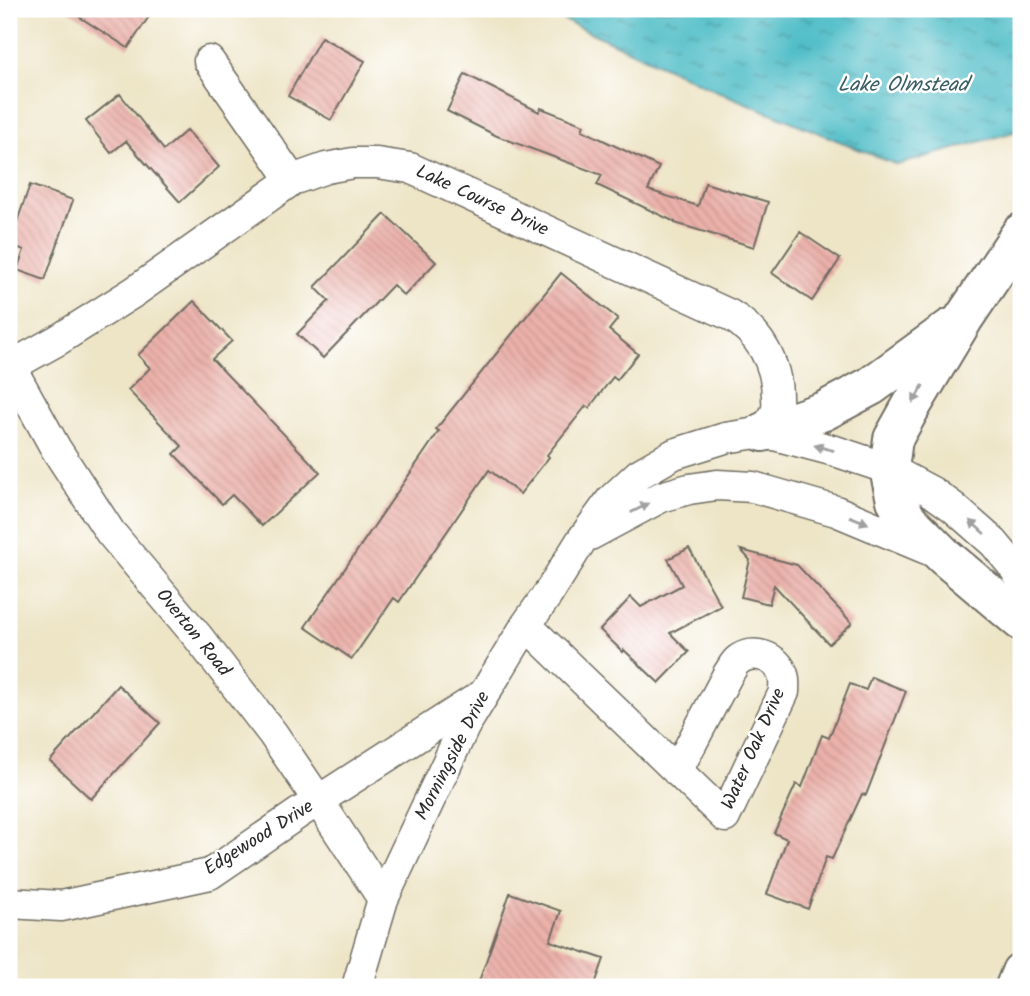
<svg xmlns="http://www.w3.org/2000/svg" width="1030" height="996" viewBox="0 0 1030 996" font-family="Kalam,sans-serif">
<defs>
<pattern id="water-ripples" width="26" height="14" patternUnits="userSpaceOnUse" patternTransform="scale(1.75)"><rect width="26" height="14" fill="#4fbdc7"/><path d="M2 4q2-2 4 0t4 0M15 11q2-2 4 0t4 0" fill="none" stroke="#429aa2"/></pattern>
<pattern id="building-back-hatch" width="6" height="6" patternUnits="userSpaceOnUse" patternTransform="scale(1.75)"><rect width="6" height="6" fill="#ebb1aa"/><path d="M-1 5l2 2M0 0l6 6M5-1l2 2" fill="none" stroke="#ca9892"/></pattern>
</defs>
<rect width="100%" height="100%" fill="#fff"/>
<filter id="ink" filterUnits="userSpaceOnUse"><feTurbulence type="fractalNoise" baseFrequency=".0143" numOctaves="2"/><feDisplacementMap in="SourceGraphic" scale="14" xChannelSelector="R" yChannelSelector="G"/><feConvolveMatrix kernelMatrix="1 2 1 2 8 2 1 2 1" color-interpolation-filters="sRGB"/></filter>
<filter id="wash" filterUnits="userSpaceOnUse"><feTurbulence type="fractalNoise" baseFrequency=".00686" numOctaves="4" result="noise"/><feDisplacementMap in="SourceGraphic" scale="28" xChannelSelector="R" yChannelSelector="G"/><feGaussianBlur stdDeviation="1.57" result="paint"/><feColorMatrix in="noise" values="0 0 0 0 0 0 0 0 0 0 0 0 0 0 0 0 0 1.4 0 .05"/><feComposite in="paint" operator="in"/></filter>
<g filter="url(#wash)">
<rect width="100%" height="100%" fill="#eee5c7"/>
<path fill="url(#water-ripples)" stroke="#3d7479" stroke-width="2" d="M540 9H1021V130L897 165 717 91Z"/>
<g id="blocks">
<path fill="url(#building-back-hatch)" d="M67 9H154L128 48Z
M321 37 365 61 331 120 288 96Z
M465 74 539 112 541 108 584 125 582 130 659 167 648 190 698 206 705 183 768 202 754 247 675 223V222L597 185 602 175 497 136 447 111Z
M120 94 164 150 187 130 219 167 180 202 126 141 111 153 86 121Z
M30 185 73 200 45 280 17 270 24 250 9 244Z
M385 214 436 262 404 296 393 285 323 358 297 334 329 301 315 287Z
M800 232 840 259 812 301 772 273Z
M561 273 618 319 609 330 638 354 617 380 613 377 589 408 586 406 547 455 549 457 520 494 489 470 399 602 394 598 352 659 305 627 439 431 436 429Z
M194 301 232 341 212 359 320 472 262 526 232 495 222 504 174 454 182 446 128 390 150 368 138 355Z
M689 548 721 606 670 633 689 652 659 683 624 650 623 652 600 630 631 597 641 607 682 585 668 559Z
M741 550 797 565 852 623 829 644 774 585 769 604 741 597 750 560Z
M871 677 906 691 866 795 862 794 832 859 826 857 808 909 767 894 787 839 774 833 796 784 802 787 822 735 829 738 850 684 866 690Z
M118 685 160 723 91 799 50 761Z
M510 893 561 911 550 941 604 959 594 987H477Z"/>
</g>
</g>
<g filter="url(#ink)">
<use href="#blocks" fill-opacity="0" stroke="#6f6c62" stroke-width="2"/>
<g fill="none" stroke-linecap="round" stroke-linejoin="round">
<defs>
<path id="minor" d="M209 61 292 180
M9 364 56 449 110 532 198 637 273 734 318 800 383 899
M11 366 58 340 134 292 292 180 326 168 353 163H377L410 168 730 315C759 332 777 363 777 397 777 401 778 405 777 408 776 416 767 425 763 432
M590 535 661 497 689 489 717 485 753 487 836 511 934 552
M526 625 725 817 784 692C784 687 785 680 783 675 778 657 753 648 738 660 734 663 731 670 728 674L677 771
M9 903 61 906 210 874 299 813 479 697
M357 987 383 899 464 727 526 625 548 594 581 541 611 500 639 474 674 454 725 438 763 432 835 451 889 469 932 492 953 507 994 543 1013 566 1021 579"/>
<path id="secondary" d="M1021 233 964 318 912 405 893 439 889 469 896 500 907 519 944 556 1021 621
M763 432 824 411 871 386 951 328"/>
<path id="motorway" d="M1015 987 1021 972"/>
</defs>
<use href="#minor" stroke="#6f6c62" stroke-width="33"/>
<use href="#secondary" stroke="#6f6c62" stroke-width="42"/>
<use href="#motorway" stroke="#6f6c62" stroke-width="42"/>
<use href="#minor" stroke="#fff" stroke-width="30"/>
<use href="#secondary" stroke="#fff" stroke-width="38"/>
<use href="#motorway" stroke="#fff" stroke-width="38"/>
</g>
<defs><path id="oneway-solid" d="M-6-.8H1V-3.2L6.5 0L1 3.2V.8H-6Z" transform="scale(1.75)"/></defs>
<g fill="#a0a0a0">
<use href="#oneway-solid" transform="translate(918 394) rotate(121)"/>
<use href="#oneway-solid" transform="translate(824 448) rotate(-165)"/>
<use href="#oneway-solid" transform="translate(640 508) rotate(-27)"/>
<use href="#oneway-solid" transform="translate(859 520) rotate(22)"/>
<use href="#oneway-solid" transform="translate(977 527) rotate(-138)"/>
</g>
</g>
<g text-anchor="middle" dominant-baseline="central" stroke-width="5" stroke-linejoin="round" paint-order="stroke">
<g font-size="19" fill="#2b2b2b" stroke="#fff">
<text transform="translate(482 201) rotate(25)">Lake Course Drive</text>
<text transform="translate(193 633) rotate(51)">Overton Road</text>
<text transform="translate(754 749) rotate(-66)">Water Oak Drive</text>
<text transform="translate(453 756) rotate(-63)">Morningside Drive</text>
<text transform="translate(259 838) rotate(-32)">Edgewood Drive</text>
</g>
<g font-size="21" font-style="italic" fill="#385e62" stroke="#fff">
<text x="903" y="85">Lake Olmstead</text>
</g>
</g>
<rect width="1030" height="996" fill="none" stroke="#fff" stroke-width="35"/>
</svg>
